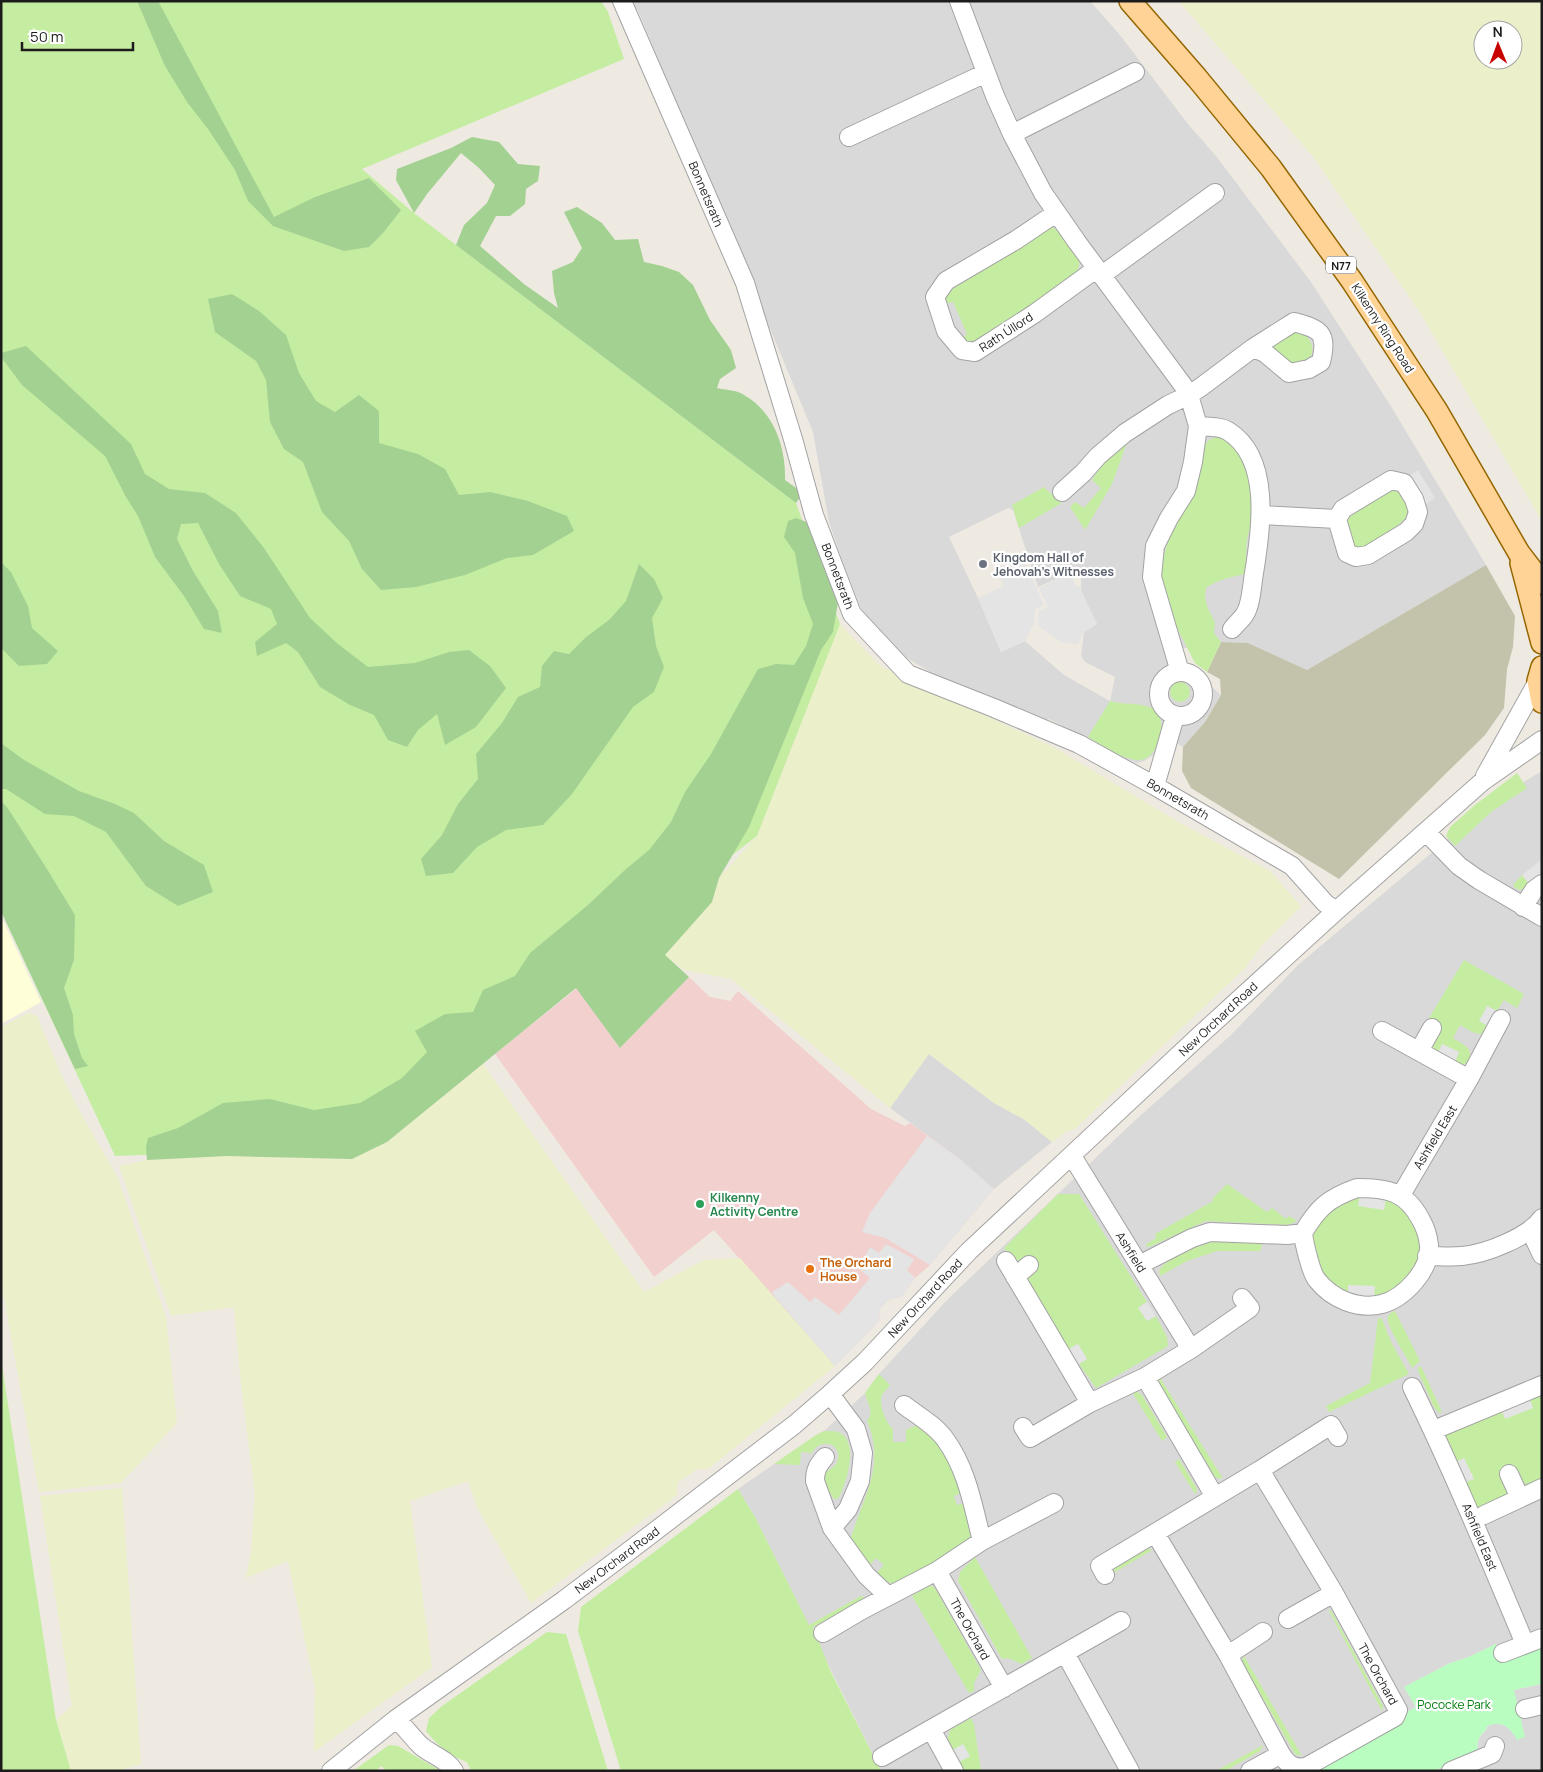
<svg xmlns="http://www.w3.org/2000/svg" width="1543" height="1772" viewBox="0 0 1543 1772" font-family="Manrope,sans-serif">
<rect width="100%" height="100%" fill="#eeeae1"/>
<path fill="#dad9d9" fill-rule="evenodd" d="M632 1H1090L1120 35 1188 124 1216 156 1311 282 1392 408 1486 565 1307 670 1248 643 1221 642 1172 650 1221 695 1205 722 1183 747 1162 735 1161 743 1155 754 1144 761 1137 763 1121 757 1049 719 1043 722 944 680 902 655 867 623 843 563 829 522 813 432 639 13ZM1008 508 1013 510 1038 587 1081 568V591L1097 624 1084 632 1081 656 1085 662 1115 677 1110 701 1064 675 1025 641 1001 652 978 598 949 537Z
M1542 771V1646L1502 1660 1496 1644 1469 1657 1450 1663 1405 1687 1416 1708 1404 1720 1312 1771H881L755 1517 738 1489 816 1435 824 1431 865 1393 879 1374 948 1299 1131 1124 1231 1035 1298 965 1448 839 1480 808Z
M929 1054 994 1103 1025 1120 1052 1142 994 1189 957 1157 890 1108Z
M1540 1684 1542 1685V1771H1433L1457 1762 1477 1747 1479 1738 1487 1729 1486 1727 1492 1724 1498 1723 1508 1727 1518 1739 1514 1690Z"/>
<path fill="#f1d0ce" d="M689 977 710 997 730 1001 738 991 871 1109 905 1126 910 1123 957 1157 994 1189 930 1265 915 1278 901 1297 890 1299 880 1308 879 1321 835 1366 714 1230 654 1277 495 1054 577 988 620 1048Z"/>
<path fill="#feffd9" d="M1 916 41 1002 1 1024Z"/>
<path fill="#c3c3ac" d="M1486 565 1515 616 1513 647 1507 669 1504 708 1485 735 1339 879 1191 788 1182 771 1183 747 1205 722 1221 695 1220 679 1207 672 1221 642 1248 643 1307 670Z"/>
<path fill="#ebefca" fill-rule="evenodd" d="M1179 1H1542V521L1419 311 1314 158ZM1483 30H1513V60H1483Z
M840 624 880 666 1055 748 1180 823 1270 871 1301 906 1262 945 1245 968 1075 1129 1066 1132 1052 1142 1025 1120 994 1103 929 1054 890 1108 731 979 684 970 664 955 712 902 719 878 757 836Z
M28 1013 37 1016 60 1072 80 1112 118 1178 166 1317 177 1423 121 1483 39 1492 1 1281V1027Z
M483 1064 644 1292 704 1260 740 1258 835 1366 708 1469H698L678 1482 677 1495 531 1603 477 1507 468 1481 410 1501 432 1667 314 1752 315 1688 288 1561 246 1578 251 1552 255 1494 241 1384 234 1307 171 1316 119 1166 147 1160 227 1156 352 1159 387 1142Z
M122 1488 141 1764 117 1771H71L56 1720 72 1706 40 1496Z"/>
<path fill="#c5eda2" d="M1 1H601L608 12 624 59 362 169 414 213 796 503 840 624 757 836 356 1147 115 1156 1 911Z
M1048 226 1059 230 1072 247 1080 260 1078 271C1044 297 1008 330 967 344L960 340 967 334 953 302 944 304 943 294 949 286Z
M1300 330C1317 343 1318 361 1294 366L1268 345 1291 331Z
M1129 437 1112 484 1085 530 1070 507 1075 502 1084 508 1101 488 1092 480 1103 463Z
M1217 437 1234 444 1252 476 1255 508 1247 539 1245 574C1232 577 1218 579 1206 588L1205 596 1207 606 1215 623 1214 633 1221 642 1207 672 1195 663 1172 618 1165 598 1161 575 1164 556 1171 528 1203 447 1209 440Z
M1044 487 1051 494 1056 491 1062 498 1060 504 1019 528 1012 505Z
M1394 488 1401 491 1412 512C1401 523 1375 547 1359 547 1355 547 1351 544 1348 543L1345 527 1349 513Z
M1170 692a10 10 0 1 1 20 0a10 10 0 1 1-20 0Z
M1110 701C1123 705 1139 702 1152 708 1171 718 1159 763 1136 760 1120 758 1102 745 1088 737Z
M1517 773 1527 788 1491 812 1455 846 1446 836 1450 827 1475 805Z
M1522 875 1531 886 1520 890 1515 888 1513 885Z
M1464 960 1524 994 1517 1008 1504 1000 1497 1011 1487 1006 1488 1026 1481 1034 1474 1033 1460 1025 1453 1038C1463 1045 1474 1047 1469 1061L1463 1065 1455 1062 1459 1052 1442 1044 1438 1053 1433 1049 1432 1041 1440 1027 1428 1020Z
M1227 1184 1267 1212 1272 1208 1286 1219 1289 1216 1297 1221 1288 1225 1206 1221 1149 1247 1145 1245 1156 1238 1155 1234 1213 1201 1212 1199Z
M1058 1194H1079L1147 1302 1139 1307 1147 1321 1156 1316 1167 1337 1168 1346 1096 1388 1079 1364 1087 1359 1078 1344 1069 1349 1027 1282 1023 1261 1015 1260 1004 1248Z
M1360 1195 1384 1209 1386 1198 1402 1206 1414 1223 1420 1239V1260L1405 1284 1374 1300 1348 1285V1298L1335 1289 1318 1267 1312 1234C1323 1214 1338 1203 1360 1195Z
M1218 1240 1263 1241 1260 1251H1217L1187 1261 1160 1276 1159 1271C1167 1256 1202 1245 1218 1240Z
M1395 1311 1420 1361 1412 1368C1408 1358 1384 1324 1388 1316 1390 1313 1392 1312 1395 1311Z
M1378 1318 1382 1319 1391 1342 1409 1374 1329 1412 1326 1406 1370 1383Z
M1 1358 56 1720 71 1771H1Z
M1421 1366 1442 1412H1438L1434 1407 1418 1371V1368Z
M879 1374 890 1385C888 1388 884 1391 882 1395 878 1404 886 1423 893 1429V1442H906V1430L915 1426H923C941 1444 954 1468 964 1492L954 1496 957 1505 967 1502C968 1510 974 1533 969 1539 963 1546 904 1582 896 1583 888 1584 882 1579 876 1573L884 1565 876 1558 869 1566 849 1544C861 1500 887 1468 867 1421 875 1412 867 1403 865 1393Z
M1159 1376 1222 1477 1221 1479 1215 1477 1159 1384Z
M1132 1392H1137L1142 1395 1167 1437 1162 1441Z
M1542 1392V1480L1530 1485 1523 1483 1519 1478 1484 1522 1463 1483 1473 1478 1464 1458 1454 1463 1445 1437 1448 1432 1501 1409 1533 1408 1529 1398Z
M824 1431C831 1431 838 1430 843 1435 858 1447 846 1485 838 1499H834L821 1480C825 1469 836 1469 838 1459 841 1442 819 1438 812 1453L801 1452 800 1465 774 1464 816 1435Z
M1179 1459 1196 1487 1197 1491 1195 1494 1175 1462Z
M738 1489 755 1517 809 1625 861 1596 866 1598 813 1627 831 1672 881 1771H621L578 1631 581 1607Z
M1147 1548 1152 1550 1112 1574 1110 1571Z
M975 1557 1032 1658 1022 1664 1008 1658 1002 1659 958 1581 960 1572Z
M930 1585 935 1588 981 1670 974 1683V1691L969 1693 912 1596Z
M1328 1609 1332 1612 1383 1706 1382 1711Z
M547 1632 566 1634 608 1771H471L467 1762C451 1757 436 1744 426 1731L429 1718 442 1706Z
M1244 1655V1656L1302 1756 1295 1754 1242 1662Z
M971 1718 974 1724 981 1771H962L957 1763 963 1745 951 1751 945 1740 948 1738 950 1730Z
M389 1745 398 1746 441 1771H387L381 1766 376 1771H353Z
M1263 1745 1260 1751 1225 1771H1216Z"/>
<path fill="#a3d192" d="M137 1H158L274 217 315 197 369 178 401 210 383 233 369 247 344 251 273 226 248 201 235 170 208 129 187 102 165 66Z
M472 137 499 142 518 164 540 166 538 181 526 189 525 204 510 216H496L480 246 524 284 558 308 554 293 552 271 573 262 582 248 564 212 577 207 602 223 615 240 638 239 644 262 662 266 679 272 693 285 710 320 731 350 736 368 720 379 717 388C725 390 737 390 744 395 774 412 786 447 785 480L803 493 796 503 456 245 464 225 487 203 495 185 479 168 461 153 427 194 414 213 396 180 397 169 451 148Z
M232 294 259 311 286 335 299 373 316 401 335 412 359 395 379 411V443L418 454 445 469 459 495 490 492 528 501 567 516 574 531 533 555 507 558 465 575 416 587 381 590 362 569 349 541 322 512 303 462 284 449 270 422 266 380 256 361 215 332 208 299Z
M26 346 131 444 145 474 169 489 205 493 236 513 264 548 310 618 338 644 368 667 415 663 449 652 469 650 490 666 506 688 476 727 445 745 437 714 418 730 407 747 388 740 374 715 350 705 320 687 298 652 286 643 257 656 255 642 277 624 271 609 240 596 219 564 198 523 181 524 177 539 193 571 218 611 222 633 204 629 184 596 155 557 138 516 126 497 105 456 22 385 1 357V353Z
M796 518 809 523 838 602 833 632 821 650 749 827 719 878 712 902 665 955 689 977 620 1048 576 988 387 1142 352 1159 227 1156 147 1160 146 1147 148 1138 178 1128 223 1103 270 1099 314 1110 360 1103 402 1078 427 1052 415 1031 445 1014 473 1012 483 990 515 976 530 953 588 905 626 869 649 850 671 822 685 792 711 754 758 669 776 664 794 665 806 646 813 624 803 598 795 553 784 537 788 521Z
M1 562 11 572 28 606 32 628 58 651 47 664 19 666 1 648Z
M639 564 654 579 663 598 652 618 656 646 664 667 654 692 633 707 572 794 543 825 506 830 477 847 453 873 426 876 421 859 442 835 458 804 478 779 476 754 502 723 518 697 540 687 542 666 554 651 569 654 586 637 609 620 626 601Z
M1 743 24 760 79 791 115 804 134 813 164 841 204 865 213 892 178 906 146 886 106 832 74 816 45 814 6 789H1Z
M1 801 7 807 47 869 75 915 74 960 64 988 73 1015 74 1034 82 1058 88 1066 75 1069 1 911Z"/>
<path fill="#b9fdc0" d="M1496 1644 1503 1660 1542 1646V1685L1540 1684 1514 1690 1525 1737 1517 1740C1510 1727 1501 1719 1486 1727L1487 1729C1479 1735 1476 1742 1478 1751L1457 1762 1433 1771H1312L1404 1720 1407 1712 1416 1707 1404 1687 1450 1663 1469 1657Z"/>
<path fill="#e4e4e4" d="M1418 470 1435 498 1423 506 1405 479Z
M1023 557 1044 605 1035 609 1034 623 1025 641 1001 652 978 598 1004 586 996 569Z
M1071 573 1076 587 1079 586 1097 624 1084 632 1078 644 1063 643 1038 626 1039 611 1048 607 1039 588Z
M1542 859V877L1531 886 1522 875Z
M1487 1006 1497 1011 1488 1026 1479 1021Z
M1442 1044 1459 1052 1455 1062 1438 1053Z
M927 1136 957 1157 994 1189 930 1265 885 1238 862 1232 870 1213Z
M1360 1195 1386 1198 1384 1210 1358 1206Z
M886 1244 914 1259 907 1270 915 1278 901 1297 890 1299 880 1308 879 1321 835 1366 775 1297 772 1292 788 1282 810 1302 815 1297 839 1315 870 1278 858 1268 870 1247 879 1253Z
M1348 1285 1375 1286 1374 1300 1348 1298Z
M1147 1302 1156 1316 1147 1321 1138 1308Z
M1078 1344 1087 1359 1079 1364 1069 1349Z
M1529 1398 1533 1408 1505 1419 1501 1409Z
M1464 1458 1474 1479 1463 1483 1454 1463Z
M963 1744 970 1756 957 1763 951 1751Z"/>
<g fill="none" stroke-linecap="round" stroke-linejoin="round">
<defs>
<path id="minor" d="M622 1 745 283 793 439 814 515 852 614 908 674 994 708 1079 744 1155 786 1292 866 1325 903 1336 911
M959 1 995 96 1012 134 1043 193 1077 242 1185 388 1189 395 1198 426 1193 462 1186 491 1169 518 1155 546 1152 577 1180 672
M1012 134 1135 72
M849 137 986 73
M1056 213 1016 240 946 281 935 297 946 331 962 350 975 352 1034 314 1096 269
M1102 275 1215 193
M1198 426C1207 427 1220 426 1228 431 1272 458 1261 531 1254 573 1252 585 1251 605 1245 614 1242 619 1236 624 1232 629
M1062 492 1083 473 1098 456 1125 433 1168 405 1189 395 1201 387 1253 348 1294 322C1320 329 1328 332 1321 362L1309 369 1289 373 1265 353 1253 348
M1261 515 1337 519 1343 509 1391 480 1404 483 1414 499 1418 512 1414 524 1406 532 1368 555 1356 557 1347 553 1337 519
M1159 694a22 22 0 1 1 44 0a22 22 0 1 1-44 0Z
M1485 776 1538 681
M1155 786 1175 716
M1426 832 1459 866 1479 880 1542 917
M1523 907 1534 890 1542 884
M1382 1031 1469 1079
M1419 1051 1432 1028
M1072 1156 1191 1349
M1357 1188C1387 1188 1406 1191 1421 1220 1425 1227 1428 1236 1429 1245 1431 1270 1404 1298 1382 1304 1358 1310 1332 1299 1317 1280 1311 1273 1304 1243 1303 1233 1318 1207 1329 1198 1357 1188Z
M1401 1195 1469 1079 1501 1019
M1530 1230 1542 1255
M1427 1256C1439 1256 1451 1257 1462 1256 1485 1254 1529 1237 1542 1218
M1006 1261 1090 1403
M1139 1265 1192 1238 1210 1232 1287 1235 1303 1233
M1015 1277 1029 1265
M1145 1377 1215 1497
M1412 1387C1453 1471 1489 1558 1525 1644
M830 1394 856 1429 863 1453 860 1481 848 1509 832 1528
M904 1405C917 1415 935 1425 945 1439 967 1469 973 1506 982 1541
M1023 1427 1030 1438 1090 1403 1145 1377 1191 1349 1250 1308 1242 1298
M1434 1430 1542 1385
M825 1457C818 1465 815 1470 815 1481L832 1528 866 1575 888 1596
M1509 1474 1520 1498
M1484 1515 1542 1488
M1155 1533 1228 1655 1281 1754C1287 1764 1293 1769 1306 1767L1395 1717 1398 1710 1334 1593 1260 1470
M937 1571 1004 1688
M1105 1575 1100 1566 1260 1470 1331 1425 1338 1437
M1288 1619 1334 1593
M823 1633 862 1610 937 1571 982 1541 1054 1503
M1065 1653 1130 1771
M1503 1653 1542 1638
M1228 1655 1263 1632
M1525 1709 1542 1705
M396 1719C405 1727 412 1737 420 1745 431 1755 446 1758 454 1771
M931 1729 954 1771
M882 1757 1121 1621
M331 1771 396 1719 564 1600 633 1548 794 1425 830 1394 865 1362 969 1251 1199 1036 1336 911 1483 781 1542 740
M1250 1771 1281 1754
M1451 1771 1492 1754 1495 1746"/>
<path id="major" d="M1130 1 1197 78 1271 168 1352 281 1437 411 1519 553 1542 583
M1521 563 1542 643
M1542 667 1538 681 1542 702"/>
</defs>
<use href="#minor" stroke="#a3a3a3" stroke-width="20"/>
<use href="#major" stroke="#946600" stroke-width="24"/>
<use href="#minor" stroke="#fff" stroke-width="18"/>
<use href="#major" stroke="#ffd395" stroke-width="21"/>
</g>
<circle fill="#6b7280" stroke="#fff" stroke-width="2" cx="983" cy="564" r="5"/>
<circle fill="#2e9e5b" stroke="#fff" stroke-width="2" cx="700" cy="1204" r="5"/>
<circle fill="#e8710a" stroke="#fff" stroke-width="2" cx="810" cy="1269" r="5"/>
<g text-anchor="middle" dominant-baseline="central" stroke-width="4.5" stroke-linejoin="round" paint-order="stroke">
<rect fill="#fff" stroke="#606060" stroke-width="1" x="1326" y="256.5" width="30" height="17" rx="4"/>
<g font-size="11" font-weight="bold" fill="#1c1c1c">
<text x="1341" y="265">N77</text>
</g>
<g font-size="12" fill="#1c1c1c" stroke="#fff">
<text transform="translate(706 194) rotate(67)">Bonnetsrath</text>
<text transform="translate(1383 328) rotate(57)">Kilkenny Ring Road</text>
<text transform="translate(1006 332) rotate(-33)">Rath Úllord</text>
<text transform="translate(838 576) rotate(69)">Bonnetsrath</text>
<text transform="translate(1178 799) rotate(30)">Bonnetsrath</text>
<text transform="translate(1218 1019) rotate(-43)">New Orchard Road</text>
<text transform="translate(1435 1137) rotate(-59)">Ashfield East</text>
<text transform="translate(1131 1252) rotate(58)">Ashfield</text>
<text transform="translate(925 1298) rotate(-47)">New Orchard Road</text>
<text transform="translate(1480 1537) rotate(67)">Ashfield East</text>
<text transform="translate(617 1560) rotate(-37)">New Orchard Road</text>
<text transform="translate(970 1629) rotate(61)">The Orchard</text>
<text transform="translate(1378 1674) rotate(61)">The Orchard</text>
</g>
<g font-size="12" font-weight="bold" fill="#5b616d" stroke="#fff" text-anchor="start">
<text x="993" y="557">Kingdom Hall of<tspan x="993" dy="14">Jehovah's Witnesses</tspan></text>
</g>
<g font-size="12" font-weight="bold" fill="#27864d" stroke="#fff" text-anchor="start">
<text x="710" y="1197">Kilkenny<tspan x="710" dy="14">Activity Centre</tspan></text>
</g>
<g font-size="12" font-weight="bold" fill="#c56008" stroke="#fff" text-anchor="start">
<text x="820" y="1262">The Orchard<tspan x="820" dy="14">House</tspan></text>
</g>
<g font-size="12" fill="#048011" stroke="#fff">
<text x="1454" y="1704">Pococke Park</text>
</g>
</g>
<rect width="1543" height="1772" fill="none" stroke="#1c1c1c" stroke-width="5"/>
<g transform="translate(1498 45) rotate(359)"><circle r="24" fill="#ffffff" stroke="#a4a4a4"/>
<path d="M0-4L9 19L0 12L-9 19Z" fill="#c80400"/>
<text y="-8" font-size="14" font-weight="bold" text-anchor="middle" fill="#1c1c1c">N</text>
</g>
<path d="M22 42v8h111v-8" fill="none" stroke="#1c1c1c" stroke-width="2.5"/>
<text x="30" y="42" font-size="15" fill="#1c1c1c" stroke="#ffffff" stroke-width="4" paint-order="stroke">50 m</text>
</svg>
